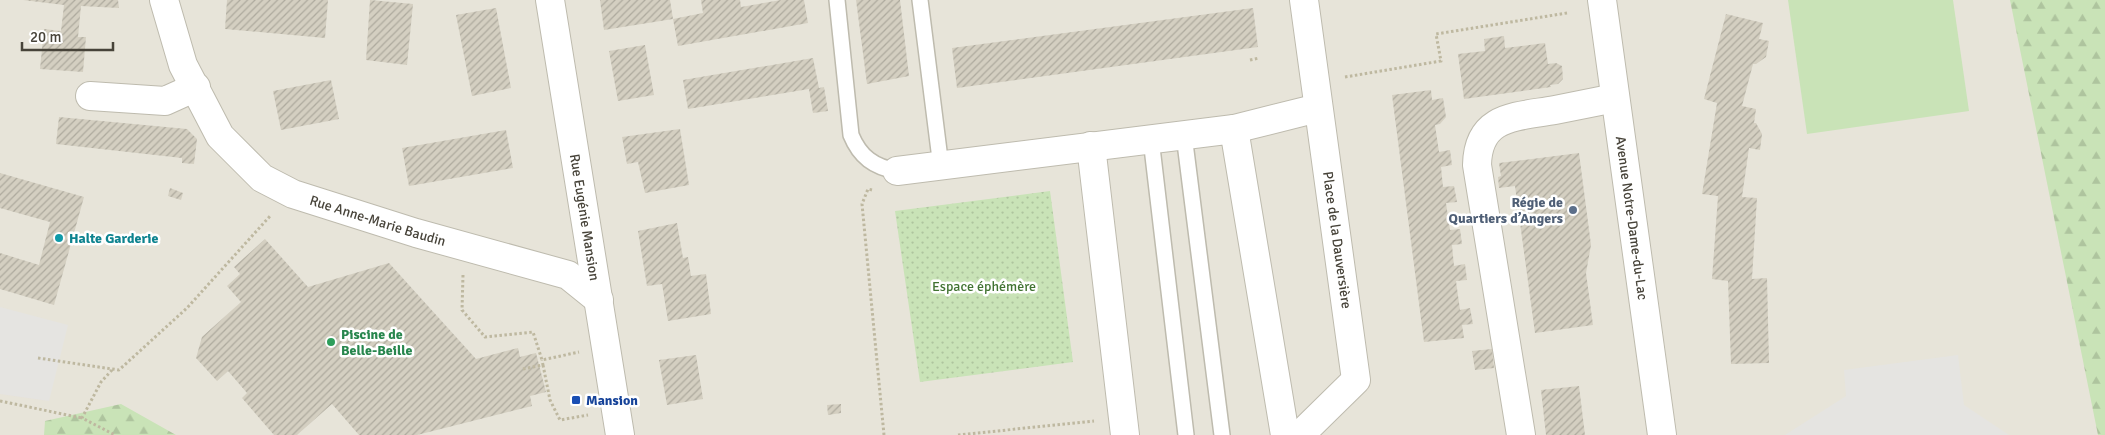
<svg xmlns="http://www.w3.org/2000/svg" width="2105" height="435" viewBox="0 0 2105 435" font-family="Signika,sans-serif">
<defs>
<pattern id="grass-dots" width="8" height="8" patternUnits="userSpaceOnUse" patternTransform="scale(1.25)"><rect width="8" height="8" fill="#c9e3b7"/><path d="M2 2h.1M6 6h.1" fill="none" stroke="#aec49e" stroke-width="1.8" stroke-linecap="round"/></pattern>
<pattern id="forest-firs" width="22" height="20" patternUnits="userSpaceOnUse" patternTransform="scale(1.25)"><rect width="22" height="20" fill="#c9e3b7"/><path d="M5 1l3.5 6h-7zM16 11l3.5 6h-7z" fill="#aec49e"/></pattern>
<pattern id="building-hatch" width="6" height="6" patternUnits="userSpaceOnUse" patternTransform="scale(1.25)"><rect width="6" height="6" fill="#d4cfc1"/><path d="M-1 1l2-2M0 6l6-6M5 7l2-2" fill="none" stroke="#aeaa9e"/></pattern>
</defs>
<rect width="100%" height="100%" fill="#f3f2ea"/>
<path fill="#e7e4d9" d="M0 0H2029L2103 435H0Z"/>
<path fill="url(#grass-dots)" d="M1050 191 1073 362 920 382 895 211Z"/>
<path fill="url(#forest-firs)" d="M2010 0H2105V435H2098Z
M121 404 176 435H44L45 421Z"/>
<path fill="#c9e3b7" d="M1788 0H1953L1969 111 1807 134Z"/>
<path fill="#e5e4e1" d="M0 307 68 325 49 401 0 394Z
M1958 355 1964 405 2009 435H1785L1846 396 1844 370Z"/>
<path fill="url(#building-hatch)" d="M23 0H118L119 8 81 6 78 37H86L83 72 40 69 44 29 61 31 64 5Z
M227 0H328L325 38 225 29Z
M370 0 413 4 407 65 366 60Z
M600 0H670L673 19 604 30Z
M701 0H740L741 7 781 0H804L808 23 678 46 673 19 703 13Z
M856 0H900L909 76 867 84Z
M496 8 511 88 472 96 456 15Z
M1253 8 1258 47 957 88 952 48Z
M1726 14 1763 23 1759 39 1769 41 1766 57 1756 64H1753L1742 106 1756 109 1754 123H1756L1762 134 1760 150 1749 148 1742 197 1757 198 1752 279 1767 278 1769 363 1731 364 1728 281 1712 279 1718 196 1702 194 1717 103 1704 99Z
M1504 36 1505 48 1545 43 1548 64 1556 63 1562 66 1563 79 1558 84 1550 85 1551 87 1464 99 1458 54 1485 51 1484 39Z
M645 45 654 95 618 101 609 51Z
M813 58 819 88 824 87 828 111 813 113 809 89 688 109 683 80Z
M331 80 339 119 281 130 273 91Z
M1431 90 1432 100 1443 98 1446 117 1440 124 1435 125 1439 152 1450 150 1452 165 1441 167 1443 187 1454 186 1457 202 1446 203 1450 230 1460 229 1462 244 1452 245 1454 266 1465 264 1467 280 1456 281 1460 310 1470 308 1473 324 1462 325 1464 338 1424 342 1392 95Z
M59 117 187 129 197 139 194 164 182 163V158L56 144Z
M680 129 689 185 645 193 638 162 627 164 622 137Z
M506 130 513 168 409 186 402 148Z
M1579 153 1591 245 1586 273 1593 325 1535 333 1515 186 1499 188 1498 177 1501 176 1499 163Z
M0 173 84 197 54 305 0 289V253L39 265 50 222 0 208Z
M170 188 183 193 181 200 168 196Z
M677 223 683 258 688 257 691 276 706 274 711 314 668 321 662 284 647 286 638 231Z
M265 239 308 287 389 263 476 359 518 348 520 357 536 353 546 392 530 396 532 406 417 435H359L332 404 297 435H274L242 398 247 393 228 371 217 381 196 358 202 337 241 302 227 286 240 274 234 267Z
M1492 349 1494 368 1475 370 1472 351Z
M696 355 703 399 667 405 659 360Z
M1579 386 1585 435H1546L1541 390Z
M841 404V413L828 415 827 405Z"/>
<g fill="none" stroke-linecap="round" stroke-linejoin="round">
<defs>
<path id="service" d="M837 0 851 135C860 157 874 167 897 171
M920 0 941 167
M1184 135 1222 435
M1151 139 1186 435"/>
<g id="minor">
<path id="s1" d="M164 0 183 65 220 136 262 178 293 194 416 233 568 275 599 300"/>
<path id="s2" d="M550 0 620 435"/>
<path id="s3" d="M1602 0 1662 435"/>
<path d="M90 96 165 101 196 87"/>
<path d="M1234 129 1318 108"/>
<path d="M1091 146 1125 435"/>
<path d="M897 171 1234 129 1285 435"/>
<path d="M1300 435 1356 380 1304 0"/>
<path d="M1521 435 1477 165C1478 115 1516 117 1555 110 1575 106 1595 102 1615 98"/>
</g>
</defs>
<use href="#service" stroke="#bebbae" stroke-width="18"/>
<use href="#minor" stroke="#bebbae" stroke-width="30"/>
<path stroke="#beb8a0" stroke-width="3" stroke-dasharray="2.5 2.5" stroke-linecap="butt" d="M1250 60 1259 58
M1345 77 1441 61 1436 34 1567 13
M872 190 868 189 862 204 884 435
M463 275 462 310 485 337 533 332 542 360 579 352
M38 358 119 370 187 308 271 215
M543 365 550 400 560 420 588 415
M523 369 543 365 542 360
M112 370 101 382 82 418 115 435
M0 401 82 418
M958 435 1094 421"/>
<use href="#service" stroke="#fff" stroke-width="15"/>
<use href="#minor" stroke="#fff" stroke-width="28"/>
</g>
<circle fill="#5c6f8a" stroke="#fff" stroke-width="2" cx="1573" cy="210" r="5"/>
<circle fill="#0f9aa8" stroke="#fff" stroke-width="2" cx="59" cy="238" r="5"/>
<circle fill="#2e9e5b" stroke="#fff" stroke-width="2" cx="331" cy="342" r="5"/>
<rect fill="#1a4fb4" stroke="#fff" stroke-width="2" x="571" y="395" width="10" height="10" rx="2.5"/>
<g text-anchor="middle" dominant-baseline="central" stroke-width="5" stroke-linejoin="round" paint-order="stroke">
<g font-size="14" font-weight="bold" fill="#4e5e75" stroke="#fff" text-anchor="end">
<text x="1563" y="202">Régie de<tspan x="1563" dy="16">Quartiers d’Angers</tspan></text>
</g>
<g font-size="14" fill="#474339" stroke="#fff">
<text stroke="none"><textPath href="#s2" startOffset="220">Rue Eugénie Mansion</textPath></text>
<text stroke="none"><textPath href="#s3" startOffset="220">Avenue Notre-Dame-du-Lac</textPath></text>
<text stroke="none"><textPath href="#s1" startOffset="331">Rue Anne-Marie Baudin</textPath></text>
<text transform="translate(1337 240) rotate(82)">Place de la Dauversière</text>
</g>
<g font-size="14" font-weight="bold" fill="#0d838f" stroke="#fff" text-anchor="start">
<text x="69" y="238">Halte Garderie</text>
</g>
<g font-size="14" fill="#417332" stroke="#fff">
<text x="984" y="286">Espace éphémère</text>
</g>
<g font-size="14" font-weight="bold" fill="#27864d" stroke="#fff" text-anchor="start">
<text x="341" y="334">Piscine de<tspan x="341" dy="16">Belle-Beille</tspan></text>
</g>
<g font-size="14" font-weight="bold" fill="#164399" stroke="#fff" text-anchor="start">
<text x="586" y="400">Mansion</text>
</g>
</g>
<path d="M22 42v8h91v-8" fill="none" stroke="#474339" stroke-width="2.5"/>
<text x="30" y="42" font-size="15" fill="#474339" stroke="#ffffff" stroke-width="4" paint-order="stroke">20 m</text>
</svg>
